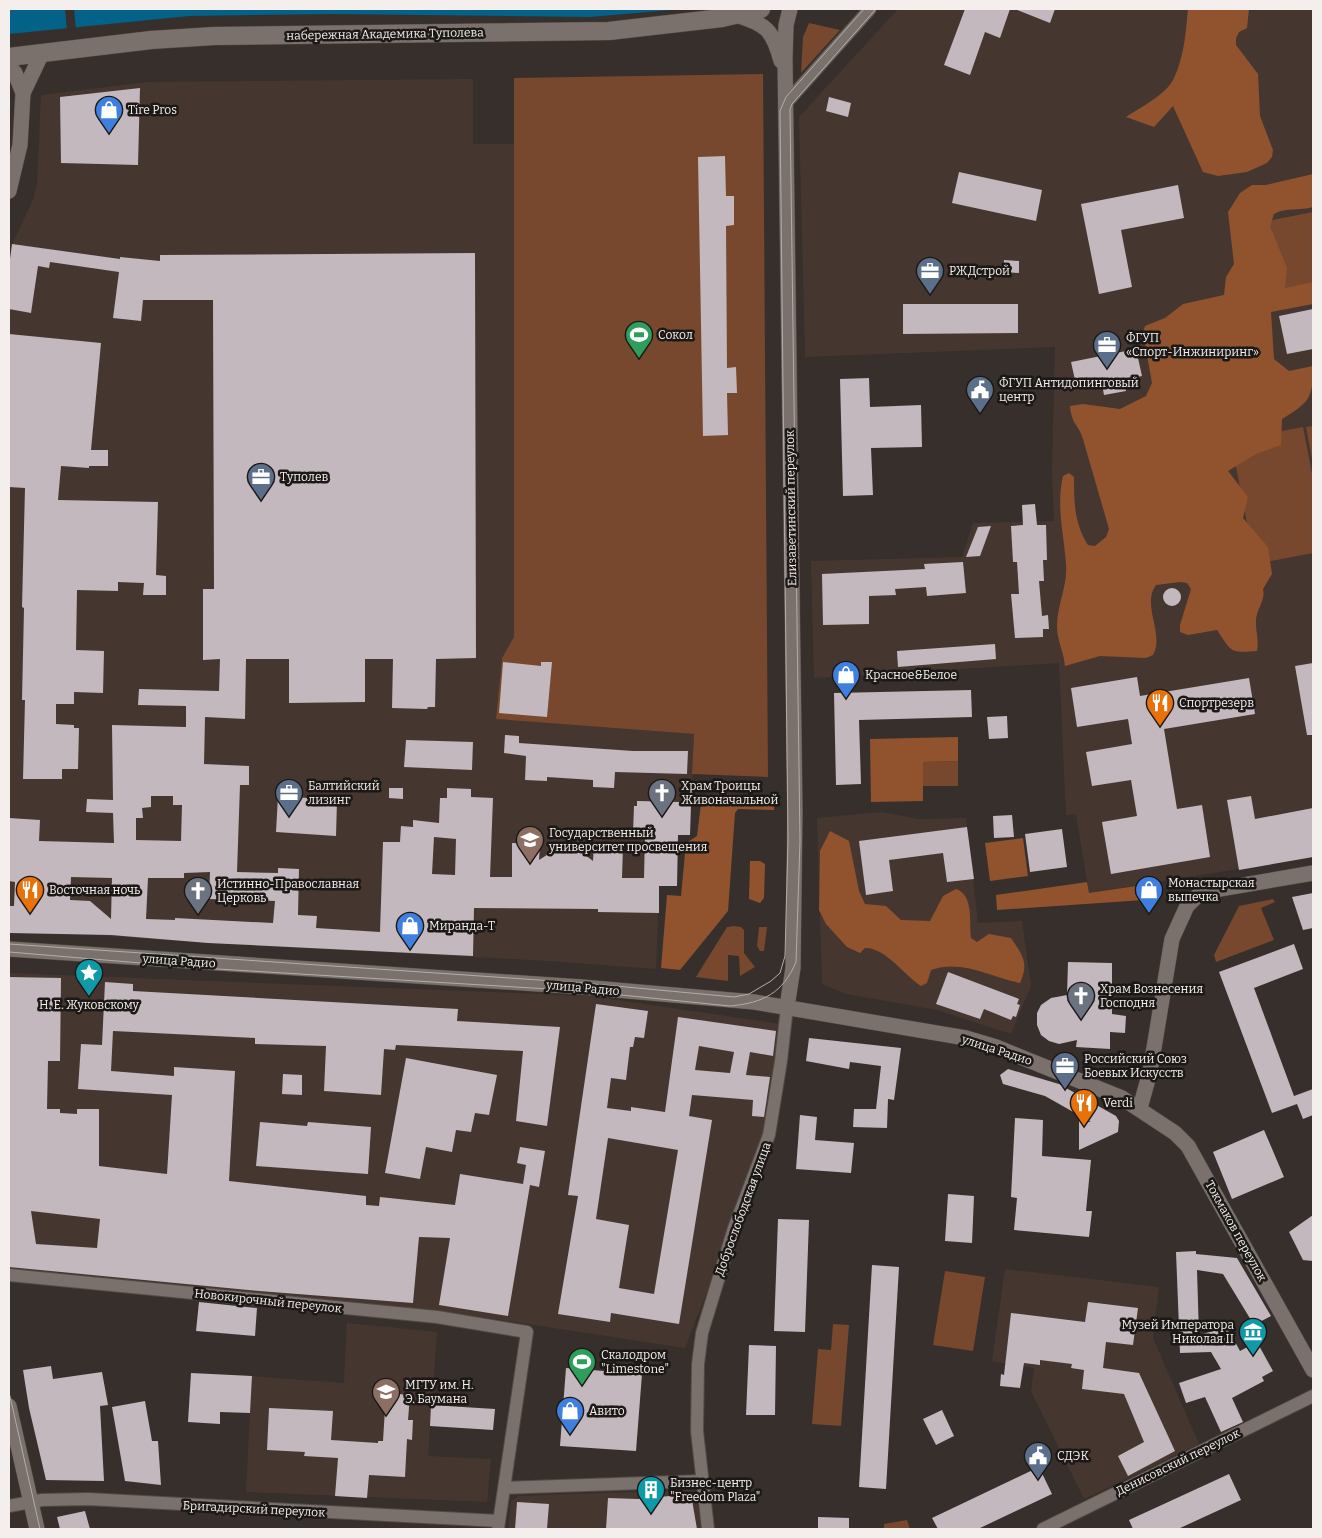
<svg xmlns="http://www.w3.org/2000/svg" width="1322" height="1538" viewBox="0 0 1322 1538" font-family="Bitter,serif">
<rect width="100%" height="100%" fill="#372f2b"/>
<path fill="#453730" d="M898 9H1313V857L1089 893 1076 814 1066 815 1059 663 814 678 811 561 962 557 973 523 1054 521 1052 471 1055 347 805 357 799 117Z
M473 79V144H514V638L502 658 496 719 694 734 690 835H678L677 886H659L656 969 550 961 208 943 96 935 9 933V267L12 244 33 200 37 183 41 95 147 82Z
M881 812 919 819 966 818 978 923 1022 921 1031 986 1011 1034 937 1010 846 994 822 984 817 818Z
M9 973 590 996 788 1025 775 1117 685 1348 435 1310 9 1272Z
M1005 1269 1159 1287 1153 1338 1199 1444 1084 1499 1031 1391 1034 1368 992 1361Z
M347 1323 437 1332 428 1456 491 1459 487 1502 246 1492 252 1376 344 1383Z
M689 1490 695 1493 703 1529H508L511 1501 518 1496Z"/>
<path fill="#77482d" d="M809 23 840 30 801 73 803 37Z
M763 74 768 777 692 774 694 734 496 719 502 658 514 637V78Z
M1313 212V292L1278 299 1263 222Z
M1313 426V464L1306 427Z
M1303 427 1313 479V553L1255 564 1231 441Z
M958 761V786H923V762Z
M1273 899 1275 902 1261 908 1274 940 1216 962 1214 955 1239 906Z
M734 926 741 927 744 930V953L755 967 740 976 739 956 728 955V981L696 977 727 927Z
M759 927H767L764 951H760L757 946Z
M945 1271 985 1277 973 1351 933 1345Z
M833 1324 849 1325 841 1426 812 1424 818 1349 831 1350Z
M907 1520 910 1529H884V1524Z"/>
<path fill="#91532e" d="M1188 9H1249L1247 28 1239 32 1236 38V45L1258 74 1260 116 1273 150 1272 157 1267 163 1247 172 1218 176 1203 172 1173 106 1154 127 1126 117C1140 108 1168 93 1174 78 1184 57 1186 31 1188 9Z
M1313 174V207C1300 211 1286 207 1274 214L1270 226 1287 268 1285 288 1313 282V304L1271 312 1274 359 1289 371 1313 366C1313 398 1310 402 1282 419L1281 445 1256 454 1228 471 1248 497 1243 518 1268 547 1272 574 1263 589C1266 601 1255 610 1256 623 1256 634 1259 639 1257 651 1229 653 1232 652 1217 630L1188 635 1180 632V625L1191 589 1187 583 1180 582 1156 585C1141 605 1165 634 1153 655L1146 658 1100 656 1065 666C1064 652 1057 641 1057 626 1057 605 1068 585 1066 564 1064 534 1056 507 1063 476L1069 473 1074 477C1074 502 1074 523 1088 545L1095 546 1106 537 1109 529 1083 439C1078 423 1072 426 1070 406L1083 404 1120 409 1146 396 1152 383 1143 332 1145 326 1165 318 1183 304 1224 295 1226 277 1234 264 1228 212 1240 193 1252 185H1266Z
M958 737V761L923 762V801L871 802 870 739Z
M721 794 774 797V810L738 809 735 813 728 911 680 970 661 968 667 895 681 896 686 843 697 836 702 796Z
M830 831 849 841 859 891 865 904 886 906 901 920 930 921 943 896 956 889C974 895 969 922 971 938L977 942 989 934 1011 938C1023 956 1029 963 1020 983 990 977 962 959 931 970L927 983 921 986C905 976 885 947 865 948L860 953 847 947 826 924 819 910 820 851Z
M1023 838 1028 876 990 881 985 843Z
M750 861H760L765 864 764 898 760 903 749 899Z
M1087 882 1089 893 1156 883 1158 899 997 910 996 895Z"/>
<path fill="#046187" d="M9 9H682L590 17 333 14 189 16 9 34Z"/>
<path fill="#372f2b" d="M65 9H74L76 30 67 31Z"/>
<path fill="#c2b8be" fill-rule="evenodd" d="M965 9H1010L1000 38 985 32 970 75 944 65Z
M1015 9H1055L1050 23Z
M140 88 138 165 61 163 60 97Z
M829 97 851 103 848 117 826 111Z
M725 156 726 196H734V225L726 226 727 368 736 367 737 393H727L728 435 703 436 698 157Z
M959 172 1042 190 1036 221 952 203Z
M1178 185 1184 218 1121 230 1132 287 1099 294 1081 204Z
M12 244 120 259V257L160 261V255L475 253 476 658 436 659 435 707H428L427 709 392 708 393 659H365V702L289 703V659H246L245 719 205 717 204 764 249 766V785H240L237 872 278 873V868L299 869 298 915 317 916 316 928 380 932 383 842H400L401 826 413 827V820L439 823 440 798H447V788L471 789V797L493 798 490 877H512V843L540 844 539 860 564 844 572 845 593 861 594 845 623 846 622 878H644L645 835 633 834 634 806H637V801L680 802V805H691L690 835H678L677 886H659V913L598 912V909L474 908 473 956 208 943 111 935 9 933V906H14L15 882 9 881V818L40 820 39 841 114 843 113 813 86 812 87 799 113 800 112 725 186 727V706L138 705 139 689 219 691 220 659 203 660V589H214L213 300H143L141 321 113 318 119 272 50 262 49 268 38 266 31 313 9 309V267ZM151 796H173V805H182L181 841 136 840V818H143L142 808 151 807ZM434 837 456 839 455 875 432 874ZM210 872 209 899 275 901 273 923 175 918V920L146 919 148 878H184V873ZM71 877 112 878 111 919 90 901 70 900Z
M1004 260 1019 261V273L1003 272Z
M903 304H1018V333L903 334Z
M1313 309V349L1287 354 1279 316Z
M9 334 101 343 91 450H108V466H89V468L61 466 58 500 158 502 156 575 166 576V595H143L144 583 118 582V591L77 590 76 650 104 651 103 693 74 692V704H56V724L74 725V728H79L78 769H62V779H23L25 700H22L24 608 22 607 25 488 9 487Z
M1136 349 1142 376 1123 380 1126 391 1104 395 1102 384 1077 389 1071 362Z
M869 378 870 407 921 405 922 447 871 448 873 495 843 496 840 379Z
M1035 504 1037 525H1046L1047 560H1043L1044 581H1039L1042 616 1048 615 1049 629H1043V637L1015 638 1011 594H1019L1017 562H1013L1011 526 1023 525 1022 505Z
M991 526 980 556 966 557 978 527Z
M963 562 966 593 927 596 926 587 895 589 896 595 869 596V624L823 625 822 574 925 569 924 564Z
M1163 597a9 9 0 1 1 18 0a9 9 0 1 1-18 0Z
M995 644 996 659 898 667 897 651Z
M503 662 541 666V662H552L547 717 499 713Z
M1313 663V735H1307L1295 666Z
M1137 677 1140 696 1249 678 1255 714 1164 729 1177 809 1202 805 1210 857 1111 874 1102 822 1137 816 1131 780 1092 786 1086 752 1132 744 1128 719 1077 727 1071 688Z
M971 690 972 717 859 720 861 784 836 785 834 693Z
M1007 716 1008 738 989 739 987 717Z
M505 735 519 736V743L633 751H688L687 774 615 772 614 788 593 787V780L547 777V781L525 780 526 756 504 753Z
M406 740 473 742 472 770 404 767Z
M389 788H403V799L389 798Z
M278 796 337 800 336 836 276 832Z
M1251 796 1255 819 1313 808V857L1239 870 1227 800Z
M1012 815 1014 837 994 838 993 816Z
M967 827 974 879 947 882 943 853 889 860 893 891 866 895 859 841Z
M1062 829 1067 867 1030 872 1025 834Z
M1313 893V928L1303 930 1292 897Z
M1294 944 1303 969 1254 988 1294 1096 1313 1089V1115L1303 1119 1297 1104 1272 1113 1219 972Z
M1068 962 1112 963V1014L1126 1016 1125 1033 1110 1032V1049L1076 1047 1077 1040 1059 1044 1049 1041 1041 1035 1037 1025V1013L1041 1005 1051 998 1067 995Z
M948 972 1019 999 1017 1004 1020 1005 1016 1017 1013 1016 1011 1020 984 1009 980 1019 936 1004Z
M9 977 61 978 60 1061H48L47 1109H60V1113L77 1114V1109H99V1166L167 1174 172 1095 78 1089 81 1044 102 1045 105 982 133 984V991L458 1009 457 1021 560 1027 547 1126 516 1121 523 1051 396 1045 395 1050 384 1049 381 1095 324 1091 326 1046 255 1044V1038L113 1031 111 1071 174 1076V1067L235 1071 229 1181 366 1196V1205L379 1206 380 1197 455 1205 460 1174 523 1184 526 1165 517 1163 520 1147 545 1151 539 1187 530 1185 508 1316 439 1305 450 1238 419 1237 413 1303 259 1291 9 1267ZM31 1211 100 1219 97 1248 36 1244Z
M596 1004 648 1011 644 1038 635 1037 633 1047H630L626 1080 611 1078 607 1108 631 1111V1107L665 1112 678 1017 776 1031 773 1056 750 1052 746 1075 770 1077 764 1117 752 1116 753 1100 692 1095 689 1116 712 1120 679 1324 611 1313 610 1322 558 1314 578 1196 568 1195ZM699 1046 734 1052 730 1073 695 1070ZM608 1138 678 1150 654 1294 619 1288 629 1225 596 1219Z
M809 1038 901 1048 894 1100 888 1099 887 1128 853 1127 854 1109H876L881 1066 850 1062 849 1069 806 1061Z
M406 1058 497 1075 489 1115 475 1113 471 1132 456 1130 452 1152 426 1147 420 1179 385 1173Z
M1008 1069 1059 1084 1116 1116 1119 1121 1118 1132 1079 1150V1121L1091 1122 1045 1096 1003 1084 1000 1075Z
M283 1074 302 1075V1095L282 1094Z
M800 1115 817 1117 815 1140 854 1143 851 1173 796 1169Z
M1015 1118 1043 1120 1042 1156 1091 1160 1086 1211H1092L1089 1237 1014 1230 1017 1198 1011 1197Z
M260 1122 307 1126 308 1122 371 1127 368 1174 256 1166Z
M1264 1130 1284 1177 1232 1199 1213 1152Z
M948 1194 974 1196 972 1243 945 1241Z
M1313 1215V1261L1303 1260 1289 1232Z
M778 1219 809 1220 805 1332 774 1331Z
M1196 1251V1254L1237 1258 1271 1316 1254 1325 1223 1274 1197 1270 1199 1335 1227 1327 1240 1351 1257 1342 1273 1371 1262 1377 1264 1381 1232 1398 1243 1422 1221 1432 1205 1397 1186 1403 1179 1383 1221 1369 1211 1352 1180 1353 1176 1252Z
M872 1265 899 1267 886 1489 859 1487Z
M199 1302 257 1308 255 1336 196 1331Z
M1088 1302 1138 1308 1133 1345 1106 1342 1103 1368 1139 1373 1175 1451 1128 1476 1118 1456 1144 1442 1124 1394 1082 1389 1084 1370 1071 1368 1072 1364 1040 1360V1365L1024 1363 1020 1388 1000 1386 1001 1374 1004 1375 1011 1313 1085 1322Z
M749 1345 776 1346 775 1415H746Z
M51 1366 53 1379 102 1372 108 1405 100 1406 104 1481 46 1480 29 1408 23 1370Z
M566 1368 642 1374 636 1451 560 1446Z
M191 1373 252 1376 250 1413 220 1412V1424L188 1422Z
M386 1393 410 1395 408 1420H413L412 1440 407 1439 405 1477 369 1475 367 1498 335 1496 338 1458 304 1456 305 1452 267 1450 269 1408 333 1411 331 1440 378 1443V1441H383Z
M145 1401 152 1441H158L161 1485 125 1481 112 1407Z
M431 1405 495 1409 493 1430 430 1426Z
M942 1410 954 1436 936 1445 923 1419Z
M1039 1467 1052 1494 978 1529H938L932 1518Z
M1229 1474 1241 1500 1178 1529H1133L1129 1520Z
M691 1494 697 1529H606L608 1498 638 1499Z
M517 1502 549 1504 547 1529H515Z
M85 1511 90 1529H60L57 1517Z
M818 1517 849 1518V1529H818Z"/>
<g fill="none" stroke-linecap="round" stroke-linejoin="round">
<defs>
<path id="minor" d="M787 102 870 9
M9 1275 437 1317 527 1332 498 1529
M504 1488 701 1481
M9 1506 42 1500 88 1499 499 1521
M708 1529 697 1431 698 1364 702 1333 734 1228 769 1135 781 1061 787 1007
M1043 1529 1313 1396"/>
<path id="tertiary" d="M736 15C766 24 773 30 781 61
M9 66 15 73 23 93
M9 191 20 145 23 93 42 53
M9 949 582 987 754 1002 966 1038 996 1047 1122 1098 1175 1133 1188 1146 1313 1370
M787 1007 793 968 795 812 785 59 786 25 790 9
M1140 1108 1150 1072 1172 939 1187 906 1196 897 1208 891 1313 873
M9 1406 37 1529"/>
<path id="secondary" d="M9 57 151 40 214 36 609 31 722 18 761 9"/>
</defs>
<use href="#minor" stroke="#514b47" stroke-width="14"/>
<use href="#tertiary" stroke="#514b47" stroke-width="16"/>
<use href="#secondary" stroke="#514b47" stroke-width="19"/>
<use href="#minor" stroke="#7a716c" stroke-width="12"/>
<use href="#tertiary" stroke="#7a716c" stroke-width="15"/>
<use href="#secondary" stroke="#7a716c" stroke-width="18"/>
<path stroke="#b3adaa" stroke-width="1" d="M9 944 583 983 734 997 749 994 771 981 780 973 785 956 788 841 780 111 786 97 864 9
M9 952 201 968 582 991 730 1006C763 1003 783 993 796 962L800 841 790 109 792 104 876 9
M9 1392 40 1529"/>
</g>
<defs>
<symbol id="shop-pin" viewBox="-11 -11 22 30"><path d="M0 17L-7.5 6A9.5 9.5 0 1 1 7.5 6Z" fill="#3f7fe0" stroke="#1b1816"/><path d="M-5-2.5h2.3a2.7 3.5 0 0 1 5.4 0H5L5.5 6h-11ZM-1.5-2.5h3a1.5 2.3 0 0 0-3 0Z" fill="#fff"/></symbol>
<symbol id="office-pin" viewBox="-11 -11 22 30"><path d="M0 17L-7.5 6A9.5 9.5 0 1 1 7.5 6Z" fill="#5c6f8a" stroke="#1b1816"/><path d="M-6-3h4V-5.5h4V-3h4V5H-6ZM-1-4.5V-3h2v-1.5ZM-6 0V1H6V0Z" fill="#fff"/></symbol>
<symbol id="stadium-pin" viewBox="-11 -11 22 30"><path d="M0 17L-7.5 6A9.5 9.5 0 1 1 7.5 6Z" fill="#2e9e5b" stroke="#1b1816"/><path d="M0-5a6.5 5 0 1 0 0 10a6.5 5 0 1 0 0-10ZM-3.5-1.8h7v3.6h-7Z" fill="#fff"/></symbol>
<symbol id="civic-pin" viewBox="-11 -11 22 30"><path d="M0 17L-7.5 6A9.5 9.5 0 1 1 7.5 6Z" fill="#5c6f8a" stroke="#1b1816"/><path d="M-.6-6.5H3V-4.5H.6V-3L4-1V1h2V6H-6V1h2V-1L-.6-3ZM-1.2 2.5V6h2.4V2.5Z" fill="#fff"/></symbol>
<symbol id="restaurant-pin" viewBox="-11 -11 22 30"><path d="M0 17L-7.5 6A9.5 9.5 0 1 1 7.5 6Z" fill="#e8710a" stroke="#1b1816"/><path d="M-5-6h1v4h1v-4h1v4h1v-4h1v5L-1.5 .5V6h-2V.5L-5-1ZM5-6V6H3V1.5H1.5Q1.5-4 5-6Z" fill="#fff"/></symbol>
<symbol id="church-pin" viewBox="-11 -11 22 30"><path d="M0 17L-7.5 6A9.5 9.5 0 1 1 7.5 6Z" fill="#6b7280" stroke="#1b1816"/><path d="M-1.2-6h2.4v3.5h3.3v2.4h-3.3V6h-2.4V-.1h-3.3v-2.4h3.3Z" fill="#fff"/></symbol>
<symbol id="university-pin" viewBox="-11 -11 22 30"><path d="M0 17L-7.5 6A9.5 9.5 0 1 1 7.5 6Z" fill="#8d6e63" stroke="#1b1816"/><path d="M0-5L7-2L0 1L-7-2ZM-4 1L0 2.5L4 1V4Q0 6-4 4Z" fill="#fff"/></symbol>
<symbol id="sight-pin" viewBox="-11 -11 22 30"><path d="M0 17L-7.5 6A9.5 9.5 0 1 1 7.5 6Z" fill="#0f9aa8" stroke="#1b1816"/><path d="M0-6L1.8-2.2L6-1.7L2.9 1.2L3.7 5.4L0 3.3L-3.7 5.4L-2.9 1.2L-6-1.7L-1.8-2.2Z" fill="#fff"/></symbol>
<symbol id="museum-pin" viewBox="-11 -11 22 30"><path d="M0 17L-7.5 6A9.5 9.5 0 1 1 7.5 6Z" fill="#0f9aa8" stroke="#1b1816"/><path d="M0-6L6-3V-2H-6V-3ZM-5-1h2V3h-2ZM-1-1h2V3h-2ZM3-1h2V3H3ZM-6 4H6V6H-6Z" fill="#fff"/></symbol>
<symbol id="building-pin" viewBox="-11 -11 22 30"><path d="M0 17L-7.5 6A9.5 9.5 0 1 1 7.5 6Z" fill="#0f9aa8" stroke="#1b1816"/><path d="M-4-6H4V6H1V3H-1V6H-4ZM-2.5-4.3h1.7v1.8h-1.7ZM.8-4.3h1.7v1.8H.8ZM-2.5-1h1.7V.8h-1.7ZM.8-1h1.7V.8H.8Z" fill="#fff"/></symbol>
</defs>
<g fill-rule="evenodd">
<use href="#shop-pin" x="93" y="94" width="32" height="43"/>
<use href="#office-pin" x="914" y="255" width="32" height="43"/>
<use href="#stadium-pin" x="623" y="319" width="32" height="43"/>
<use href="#office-pin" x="1091" y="329" width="32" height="43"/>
<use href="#civic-pin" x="964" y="374" width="32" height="43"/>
<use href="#office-pin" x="245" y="461" width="32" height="43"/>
<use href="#shop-pin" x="830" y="659" width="32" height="43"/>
<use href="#restaurant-pin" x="1144" y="687" width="32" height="43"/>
<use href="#office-pin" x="273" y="777" width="32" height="43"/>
<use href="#church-pin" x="646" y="777" width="32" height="43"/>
<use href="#university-pin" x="514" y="824" width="32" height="43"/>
<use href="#restaurant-pin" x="14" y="874" width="32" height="43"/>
<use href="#shop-pin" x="1133" y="874" width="32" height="43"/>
<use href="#church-pin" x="182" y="875" width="32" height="43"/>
<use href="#shop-pin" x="394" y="910" width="32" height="43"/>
<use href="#sight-pin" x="73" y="957" width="32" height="43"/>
<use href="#church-pin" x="1065" y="980" width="32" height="43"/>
<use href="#office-pin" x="1049" y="1050" width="32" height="43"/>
<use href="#restaurant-pin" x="1068" y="1087" width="32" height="43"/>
<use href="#museum-pin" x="1237" y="1316" width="32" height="43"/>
<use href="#stadium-pin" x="566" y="1346" width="32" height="43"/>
<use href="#university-pin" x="370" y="1376" width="32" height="43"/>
<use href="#shop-pin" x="554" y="1395" width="32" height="43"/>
<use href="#civic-pin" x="1022" y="1440" width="32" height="43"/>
<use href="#building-pin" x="635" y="1474" width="32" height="43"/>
</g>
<g text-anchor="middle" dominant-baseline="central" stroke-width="5" stroke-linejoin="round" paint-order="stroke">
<g font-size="12" fill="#f4efec" stroke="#1b1816">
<text transform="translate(385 34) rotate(-1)">набережная Академика Туполева</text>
<text transform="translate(791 508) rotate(-91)">Елизаветинский переулок</text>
<text transform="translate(179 961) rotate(4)">улица Радио</text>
<text transform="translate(583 988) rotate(5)">улица Радио</text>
<text transform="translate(997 1050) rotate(18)">улица Радио</text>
<text transform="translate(743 1209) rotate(-70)">Доброслободская улица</text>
<text transform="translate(1236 1231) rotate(61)">Токмаков переулок</text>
<text transform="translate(268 1301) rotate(6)">Новокирочный переулок</text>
<text transform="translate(1178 1462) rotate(-26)">Денисовский переулок</text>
<text transform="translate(254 1509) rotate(3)">Бригадирский переулок</text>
</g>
<g font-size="12" fill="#f4efec" stroke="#1b1816" text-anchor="start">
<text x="128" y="110">Tire Pros</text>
<text x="949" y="271">РЖДстрой</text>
<text x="658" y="335">Сокол</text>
<text x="1126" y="338">ФГУП<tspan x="1126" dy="14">«Спорт-Инжиниринг»</tspan></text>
<text x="999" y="383">ФГУП Антидопинговый<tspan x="999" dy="14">центр</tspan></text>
<text x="280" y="477">Туполев</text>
<text x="865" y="675">Красное&amp;Белое</text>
<text x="1179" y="703">Спортрезерв</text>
<text x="308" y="786">Балтийский<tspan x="308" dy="14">лизинг</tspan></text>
<text x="681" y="786">Храм Троицы<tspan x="681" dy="14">Живоначальной</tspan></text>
<text x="549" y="833">Государственный<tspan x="549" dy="14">университет просвещения</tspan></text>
<text x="1168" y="883">Монастырская<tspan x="1168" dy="14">выпечка</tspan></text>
<text x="217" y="884">Истинно-Православная<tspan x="217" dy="14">Церковь</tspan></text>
<text x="49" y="890">Восточная ночь</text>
<text x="429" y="926">Миранда-Т</text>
<text x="1100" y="989">Храм Вознесения<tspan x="1100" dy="14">Господня</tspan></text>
<text x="89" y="1005" text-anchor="middle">Н. Е. Жуковскому</text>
<text x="1084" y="1059">Российский Союз<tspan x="1084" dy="14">Боевых Искусств</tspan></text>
<text x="1103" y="1103">Verdi</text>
<text x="1234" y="1325" text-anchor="end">Музей Императора<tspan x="1234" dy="14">Николая II</tspan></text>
<text x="601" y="1355">Скалодром<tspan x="601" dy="14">"Limestone"</tspan></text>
<text x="405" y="1385">МГТУ им. Н.<tspan x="405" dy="14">Э. Баумана</tspan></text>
<text x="589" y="1411">Авито</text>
<text x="1057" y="1456">СДЭК</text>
<text x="670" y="1483">Бизнес-центр<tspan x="670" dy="14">"Freedom Plaza"</tspan></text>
</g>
</g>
<rect width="1322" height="1538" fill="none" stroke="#f4efec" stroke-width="20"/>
</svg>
